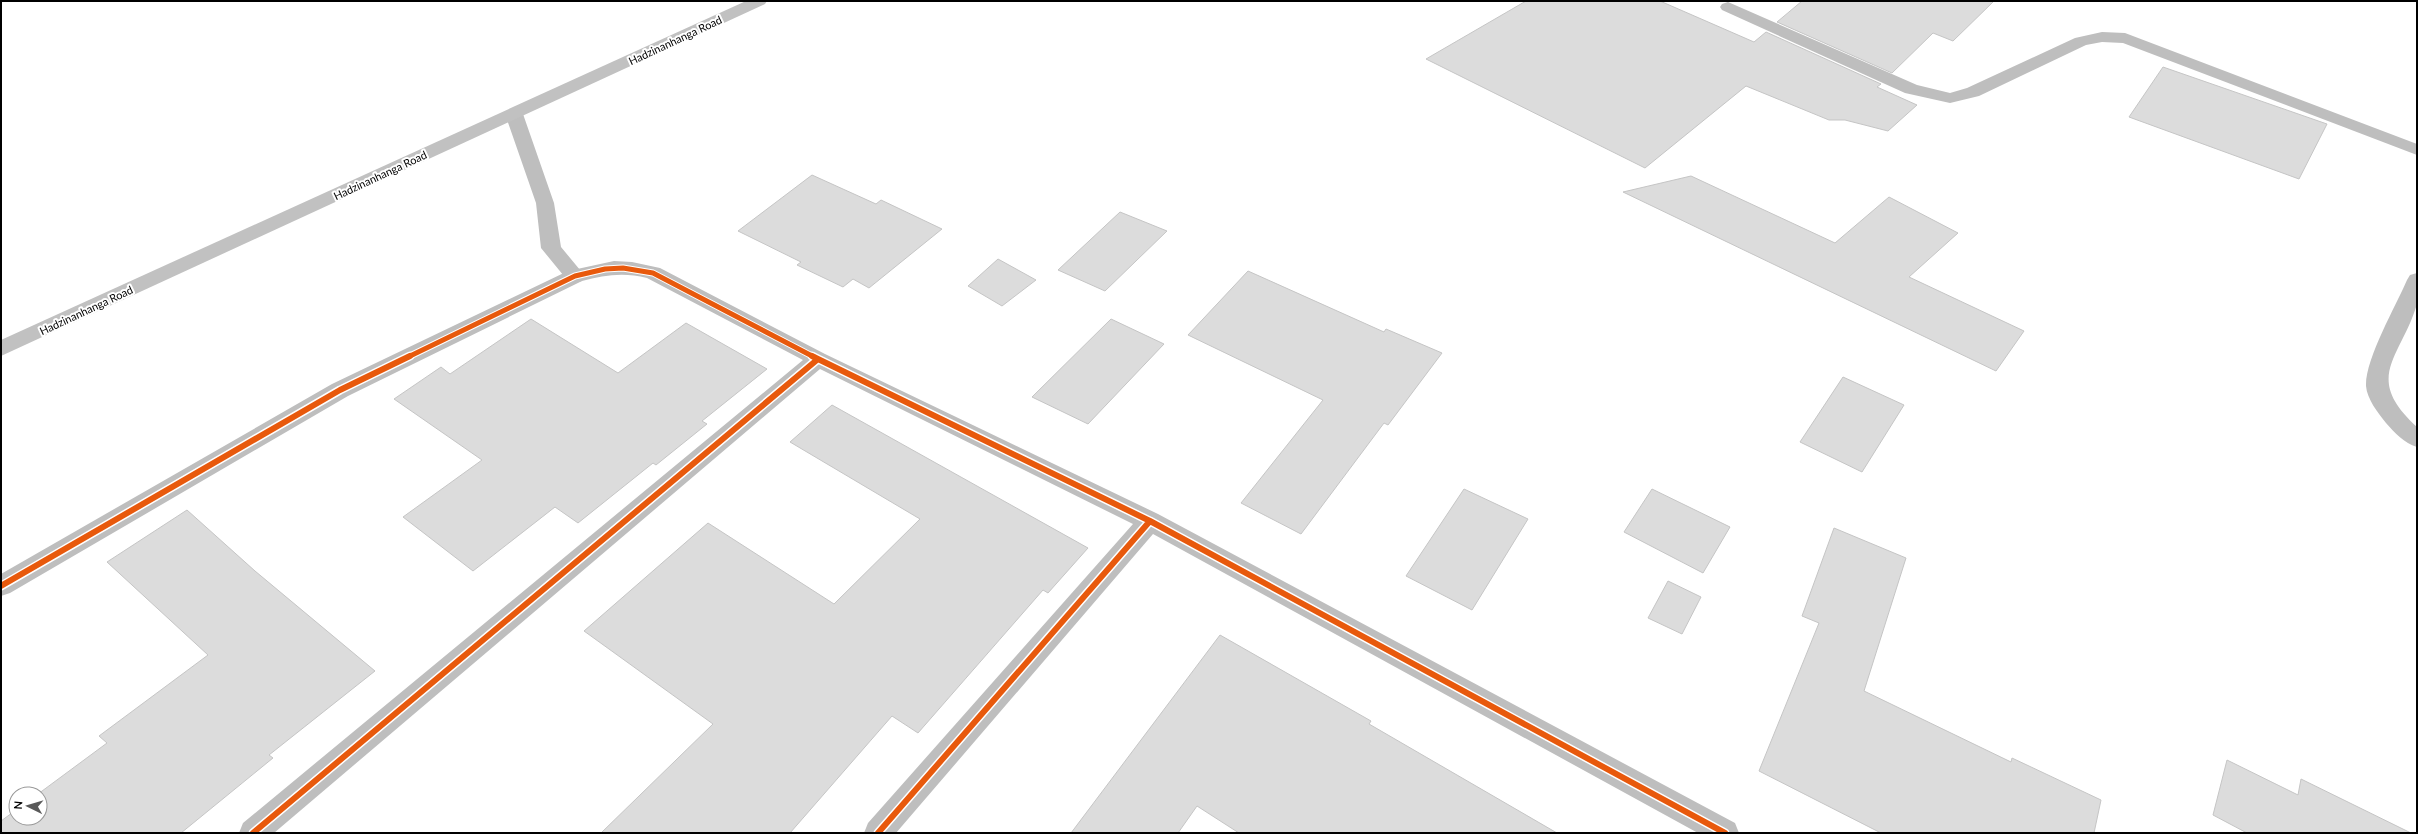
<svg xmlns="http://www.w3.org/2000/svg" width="2418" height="834" viewBox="0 0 2418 834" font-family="Lato,sans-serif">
<rect width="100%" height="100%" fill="#fff"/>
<path fill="#dcdcdc" stroke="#c5c5c5" d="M1526 1H1660L1754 42 1766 32 1881 84 1877 87 1917 105 1888 131 1845 120H1829L1746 86 1645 168 1426 59Z
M1802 1H1994L1953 41 1933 33 1892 73 1777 22Z
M2163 67 2327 124 2299 179 2129 117Z
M812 175 876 204 881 200 942 229 869 288 853 279 843 287 797 265 801 262 738 231Z
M1691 176 1835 243 1889 197 1958 233 1909 277 2024 331 1996 371 1623 192Z
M1120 212 1167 231 1105 291 1058 270Z
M998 259 1036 280 1002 306 968 286Z
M1248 271 1384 332 1386 329 1442 353 1388 425 1384 423 1301 534 1241 503 1323 400 1188 335Z
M531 319 618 373 686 323 767 369 702 421 707 424 656 465 653 463 578 523 555 507 473 571 403 517 482 460 394 399 441 367 450 374Z
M1111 319 1164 344 1088 424 1032 397Z
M1843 377 1904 405 1862 472 1800 442Z
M832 405 1088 548 1048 593 1043 590 918 733 892 716 790 833H601L713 724 584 631 708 523 834 604 920 519 790 442Z
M1464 489 1528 519 1472 610 1406 576Z
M1652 489 1730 527 1703 573 1624 532Z
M187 510 255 571 375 671 269 755 273 758 181 833H1V821L16 810V818H40V794H38L107 743 99 736 208 655 107 562Z
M1834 528 1906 558 1864 691 2011 762 2012 758 2101 800 2094 833H1881L1759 771 1819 623 1802 616Z
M1668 581 1701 597 1682 634 1648 618Z
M1220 635 1371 721 1369 724 1557 833H1239L1197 806 1178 833H1071Z
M2227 760 2298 795 2301 779 2411 833H2247L2213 815Z"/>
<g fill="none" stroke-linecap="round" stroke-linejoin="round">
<path fill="#bebebe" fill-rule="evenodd" d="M1728 2 1917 85 1950 93 1967 88 2075 38 2102 32 2125 33 2417 144V155L2123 43 2102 42 2086 45 1979 96 1950 103 1905 93 1722 10 1720 7 1722 4Z
M514 109 520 110 523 114 554 203 561 247 585 276 582 281 575 283 568 281 541 248 536 203 505 114 508 110Z"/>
<path fill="#bebebe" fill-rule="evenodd" d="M614 261 632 262 660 268 825 354 1158 514 1735 823 1739 833H1698L1153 534 896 833H864L868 823 1133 524 820 369 274 833H239L243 823 803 360 647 278C624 272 604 275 582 281L348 396 10 593 1 596V574L332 384 568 271Z
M2417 273C2417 283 2418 295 2417 304 2401 358 2362 377 2417 427V447C2404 443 2395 433 2386 423 2378 413 2367 399 2366 386 2365 359 2396 306 2407 280L2410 275Z"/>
<path fill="#c1c1c1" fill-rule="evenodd" d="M746 1H767L765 4 1 356V340Z"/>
<defs>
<path id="cycleway-far1" d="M408 357 575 276 605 269 623 268 653 273 814 357"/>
<path id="cycleway" d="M812 356 818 359
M1 586 340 390 410 356
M253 833 818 359 1150 521
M878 833 1150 521 1725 833"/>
</defs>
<use href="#cycleway-far1" stroke="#fff" stroke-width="7"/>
<use href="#cycleway" stroke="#fff" stroke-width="9"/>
<use href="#cycleway-far1" stroke="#e8590c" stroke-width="5"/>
<use href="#cycleway" stroke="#e8590c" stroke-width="6"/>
</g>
<g text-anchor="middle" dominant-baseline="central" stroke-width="4" stroke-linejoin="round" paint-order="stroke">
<g font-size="11" fill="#000" stroke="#fff">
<text transform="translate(675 40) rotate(-25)">Hadzinanhanga Road</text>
<text transform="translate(380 175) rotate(-25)">Hadzinanhanga Road</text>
<text transform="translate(86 310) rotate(-25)">Hadzinanhanga Road</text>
</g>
</g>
<rect width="2418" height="834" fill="none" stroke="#000000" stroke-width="4"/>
<g transform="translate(28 806) rotate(275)"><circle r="19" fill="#ffffff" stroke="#999999"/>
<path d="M0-3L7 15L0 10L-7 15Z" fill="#595959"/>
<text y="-6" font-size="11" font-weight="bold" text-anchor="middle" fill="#000000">N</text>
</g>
</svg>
